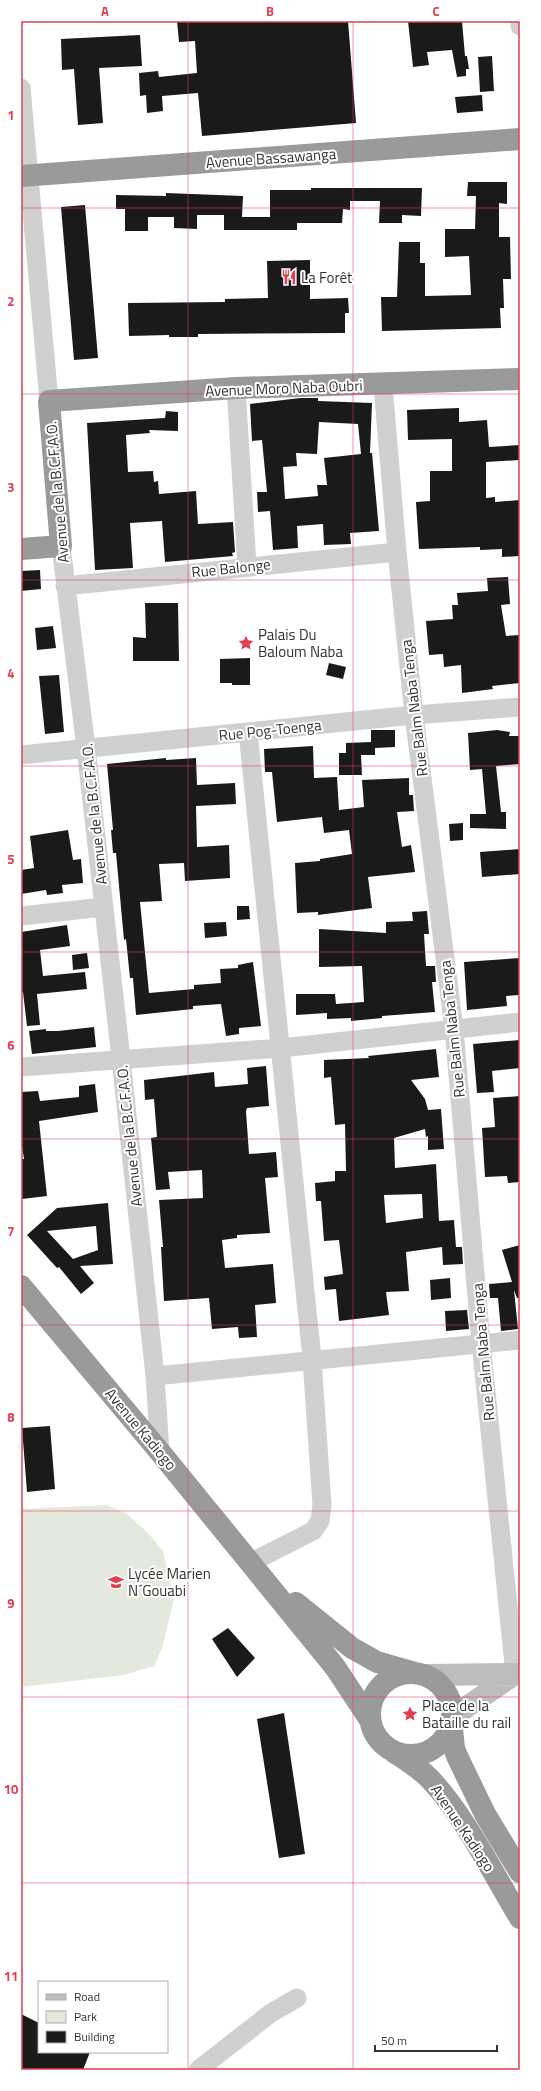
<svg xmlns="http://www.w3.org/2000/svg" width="541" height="2091" viewBox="0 0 541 2091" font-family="'Titillium Web',sans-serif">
<rect width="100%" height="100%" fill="#fff"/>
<path fill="#e3e9dc" d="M107 1505 127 1514 148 1533 163 1551 174 1599 162 1648 154 1666 124 1675 21 1687V1509Z"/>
<path fill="#1a1a1a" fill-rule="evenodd" d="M177 21H348L356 123 202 136 198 93 162 96 163 111 147 113 146 95 140 96 139 73 158 71 159 77 197 73 195 41 179 42Z
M408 21H462L465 56H467L469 69H466V76L457 77 452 50 427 52 429 65 413 67Z
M140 35 142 66 99 68 103 123 78 125 74 69 62 70 61 39Z
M492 56 494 91 480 92 478 57Z
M482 95 483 111 457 113 455 97Z
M468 182H507V204L499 203V237H510L511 279H503L504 308H500L501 328 382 331 381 297H397L399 242H420V263H425V296L471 295 469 256 445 257V229H475L476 196H467Z
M311 188H422L421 216 402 215V223H379L380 201H350V210L343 209 342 223H297V230H224V215H197V229L174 228V217H148V231H125V209H116V195L166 196V193L243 196 242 217H270V190H311Z
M85 205 98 358 74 360 61 207Z
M310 260V299L348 298 349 313H345V333L198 334V337H169V335L129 336 128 303 225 302V299L268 298 267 261Z
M300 398H318V401L372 403 370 453H372L379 531 350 533 351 544 324 545 323 524 297 526 298 548 273 550 270 511 258 512 257 492H267L262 440 252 441 250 404ZM319 422 358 424 361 454 324 458 327 485H317L318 496 285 499 283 467 297 466 296 453 317 454Z
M459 408V422L487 420 489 447 520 445V460L486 462V498L495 497V502L520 500V556L502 557V549L480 550V547L419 549 416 502 430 501V471H452V439L408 440 407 410Z
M166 411 178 412V431L149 430 150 433 126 435 128 472 153 471 154 482 158 481 159 494 196 491 198 524 233 522 235 552 232 553 233 556 165 562 162 521 130 523 133 568 95 570 87 423 165 418Z
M40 570 41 589 21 591V571Z
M508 577 510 604 501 605 506 636 520 635V683L492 686 493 689 462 693 461 665 444 667 443 654 429 655 426 621 453 619 452 605H458L457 593 488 591 487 578Z
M145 603H178L179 661H133V637L146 638Z
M53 626 56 648 37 650 35 628Z
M250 658V685H232V683H220V659Z
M329 663 346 667 343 679 326 675Z
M59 675 64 732 45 734 39 676Z
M371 730H395V747L375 748V755H361L362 775H339V753H346V743L371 742Z
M497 730 510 732 509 736H520V764L496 766 501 812H506V829L470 828V814H486L482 769 470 770 468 733Z
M313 746 314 778 337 777 339 810 364 807 362 780 409 778V795H413L414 811 397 812 402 847 411 845 415 872 368 877 372 908 318 915V912L297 913 295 863 320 861V859L352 854 349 830 324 833 322 817 277 822 272 772H265L264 749Z
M166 758V760L196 758 197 785 235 783 236 804 196 806 197 847 229 845 230 878 185 881 184 863 159 864 162 901 140 902 149 993 194 989V985L221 983 220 969 238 968V965L253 962 261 1026 239 1028V1034L226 1036 221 1004 193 1006V1009L136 1015 133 978H130L126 939 124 940 116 853H113L111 830H113L107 764Z
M463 823V840L450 841 449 824Z
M68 830 73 860 81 859 83 883 62 885 63 893 47 895 46 890 21 894V870L34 868 30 836Z
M520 849V874L482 877 480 852Z
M237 906H249L250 919 237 920Z
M427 911 429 934H424L426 966H435L436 982H432L435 1012 382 1016V1018L351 1021V1018L327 1019V1013L296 1015V994H335L336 1004 364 1002 362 966 319 967V929L386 933V922L413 921 412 912Z
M226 922 227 936 205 938 204 923Z
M67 925 70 946 40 950 43 976 85 972 87 989 37 994 40 1025 27 1026 23 992 21 993V932Z
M87 953 89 968 73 970 72 955Z
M520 958V995L506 996 507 1006 467 1010 464 962Z
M94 1027 96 1047 32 1054 29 1031 46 1029V1031H58Z
M520 1040V1068L492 1071 494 1092 477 1093 473 1044Z
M436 1049 439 1077 411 1080 425 1099 428 1110 441 1109 444 1149 428 1150V1136L426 1137 425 1129 394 1138 395 1168 436 1164 439 1221 454 1220 456 1247H462L463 1264 443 1265 442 1247 406 1252 409 1291 386 1292 389 1315 339 1321 336 1289 325 1290 324 1277 343 1274 339 1240 324 1241 321 1201H316L315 1183 335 1181V1171H346L345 1124 335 1125 331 1077 324 1078V1060L369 1058 368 1056ZM422 1194 423 1218 386 1223 384 1195Z
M266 1066 269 1106 247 1108 246 1111 249 1154 276 1152 278 1177 265 1178 270 1233 237 1235V1238L222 1240 225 1268 273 1264 276 1303 255 1305 257 1337 239 1338 238 1327 212 1329 209 1298 164 1301 161 1247H163L159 1200 203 1198 202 1170 168 1172 170 1189 156 1190 151 1138 157 1137 154 1099 145 1100 144 1080 214 1072 215 1087 248 1084 247 1068Z
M95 1084 98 1112 39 1121 47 1196 22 1199 21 1159H24L21 1140V1092L38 1091 40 1101 79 1097V1086Z
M520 1096V1182L508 1183 507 1176 485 1177 482 1128 495 1127 493 1098Z
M108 1203 113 1264 80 1266 94 1283 81 1294 59 1267 57 1268 27 1235 57 1208ZM96 1226 98 1250 73 1259 47 1231Z
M520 1245V1298H517L514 1290 518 1329 501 1331 498 1298H490L489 1284 512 1282 502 1250Z
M450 1278 451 1298 431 1300 430 1280Z
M467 1310 469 1329 446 1331 445 1311Z
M50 1426 55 1489 27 1492 22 1428Z
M228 1628 255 1658 237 1677 212 1639Z
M284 1713 305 1854 279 1858 257 1719Z
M21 2014 39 2023V2052H90L83 2070H21Z"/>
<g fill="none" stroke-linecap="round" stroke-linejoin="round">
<path stroke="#d0d0d0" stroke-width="19" d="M520 21V26
M21 88 49 401
M383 385 397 552 414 715 454 1029 481 1343 515 1674
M236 388 247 566
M61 546 86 748 121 1059 155 1376 160 1452
M65 586 397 552
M248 732 312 1359 322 1505 320 1521 313 1531 250 1563
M21 755 414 715 520 707
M21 916 104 907
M21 1067 281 1048 520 1022
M155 1376 520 1340
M198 2070 271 2013 297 1998"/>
<path stroke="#bdbdbd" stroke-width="22" d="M427 1675 520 1674
M452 1715 465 1708 515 1674"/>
<path stroke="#9a9a9a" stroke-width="22" d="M21 176 520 139
M21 549 61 546 49 401 236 388 520 379
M21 1286 160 1452 335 1667 370 1720
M296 1603 352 1648 377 1662 412 1672
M370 1714a41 41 0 1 1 82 0a41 41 0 1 1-82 0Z
M451 1720 454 1748 457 1756 485 1814 520 1872
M394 1752C406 1760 419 1768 429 1778 463 1813 494 1875 520 1918"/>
</g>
<path fill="none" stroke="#df4053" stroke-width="1" stroke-opacity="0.55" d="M188 21V2070M353 21V2070M21 208H520M21 394H520M21 580H520M21 766H520M21 952H520M21 1139H520M21 1325H520M21 1511H520M21 1697H520M21 1883H520"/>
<defs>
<symbol id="restaurant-bare" viewBox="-9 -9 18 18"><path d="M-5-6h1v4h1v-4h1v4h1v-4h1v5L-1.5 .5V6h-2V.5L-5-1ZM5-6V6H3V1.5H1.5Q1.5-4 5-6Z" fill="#df4053" stroke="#fff" stroke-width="2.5" paint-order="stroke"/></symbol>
<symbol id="sight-bare" viewBox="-9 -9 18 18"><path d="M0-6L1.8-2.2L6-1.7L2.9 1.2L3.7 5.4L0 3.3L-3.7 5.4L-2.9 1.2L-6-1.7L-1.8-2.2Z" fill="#df4053" stroke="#fff" stroke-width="2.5" paint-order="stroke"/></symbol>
<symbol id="school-bare" viewBox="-9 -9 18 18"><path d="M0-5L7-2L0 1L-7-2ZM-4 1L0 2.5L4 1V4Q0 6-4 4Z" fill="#df4053" stroke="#fff" stroke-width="2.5" paint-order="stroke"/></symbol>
</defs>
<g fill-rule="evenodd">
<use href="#restaurant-bare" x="278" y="266" width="22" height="22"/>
<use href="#sight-bare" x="235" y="632" width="22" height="22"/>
<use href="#school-bare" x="105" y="1571" width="22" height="22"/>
<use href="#sight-bare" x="399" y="1703" width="22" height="22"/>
</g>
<g text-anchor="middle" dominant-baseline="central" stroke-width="4" stroke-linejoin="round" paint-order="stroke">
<g font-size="15" fill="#333" stroke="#fff">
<text transform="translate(271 158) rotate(-4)">Avenue Bassawanga</text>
<text transform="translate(284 388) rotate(-2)">Avenue Moro Naba Oubri</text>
<text transform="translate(57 492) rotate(-95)">Avenue de la B.C.F.A.O.</text>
<text transform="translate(231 568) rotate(-6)">Rue Balonge</text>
<text transform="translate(414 708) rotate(-97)">Rue Balm Naba Tenga</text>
<text transform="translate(270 730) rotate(-6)">Rue Pog-Toenga</text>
<text transform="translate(94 814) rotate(-96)">Avenue de la B.C.F.A.O.</text>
<text transform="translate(452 1029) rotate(-96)">Rue Balm Naba Tenga</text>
<text transform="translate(129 1136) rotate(-96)">Avenue de la B.C.F.A.O.</text>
<text transform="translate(483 1352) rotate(-95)">Rue Balm Naba Tenga</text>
<text transform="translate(141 1429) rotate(50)">Avenue Kadiogo</text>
<text transform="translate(463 1828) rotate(56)">Avenue Kadiogo</text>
</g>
<g font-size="15" fill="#333" stroke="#fff" text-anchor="start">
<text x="301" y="277">La Forêt</text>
<text x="258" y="634">Palais Du<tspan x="258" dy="17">Baloum Naba</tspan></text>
<text x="128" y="1573">Lycée Marien<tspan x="128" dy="17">N´Gouabi</tspan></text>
<text x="422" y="1705">Place de la<tspan x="422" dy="17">Bataille du rail</tspan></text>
</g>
</g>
<rect width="541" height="2091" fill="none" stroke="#ffffff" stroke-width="44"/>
<rect x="38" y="1981" width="130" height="72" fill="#ffffff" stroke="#adadad"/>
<rect x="46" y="1994" width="20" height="6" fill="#bdbdbd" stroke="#adadad"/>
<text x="74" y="2001" font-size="12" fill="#333333">Road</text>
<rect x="46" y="2011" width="20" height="12" fill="#e3e9dc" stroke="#adadad"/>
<text x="74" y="2021" font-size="12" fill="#333333">Park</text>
<rect x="46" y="2031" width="20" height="12" fill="#1a1a1a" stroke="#adadad"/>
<text x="74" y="2041" font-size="12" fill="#333333">Building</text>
<path d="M375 2045v6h122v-6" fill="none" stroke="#333333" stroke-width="2"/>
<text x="381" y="2045" font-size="12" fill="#333333" stroke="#ffffff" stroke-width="3" paint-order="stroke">50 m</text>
<rect x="22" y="22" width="497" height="2047" fill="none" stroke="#df4053" stroke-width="1.5"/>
<g font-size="13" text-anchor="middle" font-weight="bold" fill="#df4053">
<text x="105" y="16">A</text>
<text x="270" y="16">B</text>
<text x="436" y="16">C</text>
<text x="11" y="120">1</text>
<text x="11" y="306">2</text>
<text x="11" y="492">3</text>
<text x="11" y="678">4</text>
<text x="11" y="864">5</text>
<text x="11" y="1050">6</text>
<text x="11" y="1236">7</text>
<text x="11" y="1422">8</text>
<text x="11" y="1608">9</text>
<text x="11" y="1794">10</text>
<text x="11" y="1981">11</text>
</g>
</svg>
